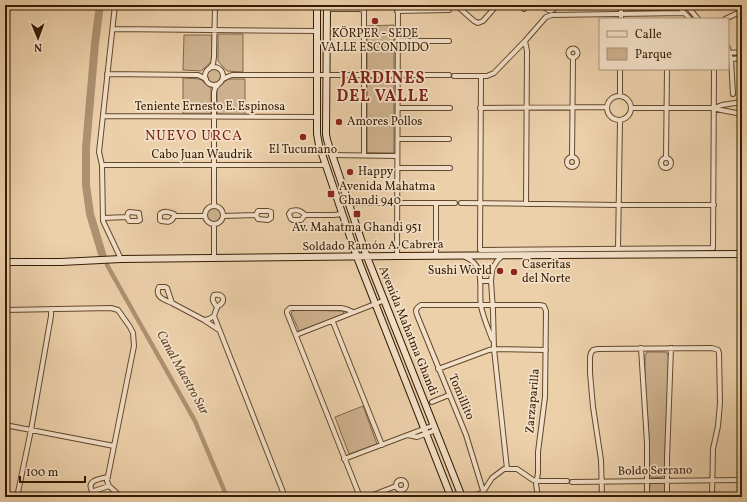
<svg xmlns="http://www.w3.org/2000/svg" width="747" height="502" viewBox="0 0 747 502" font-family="Vollkorn,serif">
<rect width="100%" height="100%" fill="#ecd0aa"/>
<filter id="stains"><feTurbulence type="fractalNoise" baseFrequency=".005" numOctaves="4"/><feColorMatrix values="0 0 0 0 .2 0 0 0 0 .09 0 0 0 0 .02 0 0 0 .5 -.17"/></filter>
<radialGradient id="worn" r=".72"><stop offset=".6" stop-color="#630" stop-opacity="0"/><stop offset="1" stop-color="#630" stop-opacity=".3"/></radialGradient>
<path fill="#cdb18e" stroke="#806648" d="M633 5H670L675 10 627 11Z
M394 25V73H367V26Z
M218 34H243V72L227 71 218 61Z
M184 35H212V61L201 71 183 70Z
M206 76a9 9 0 1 1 18 0a9 9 0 1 1-18 0Z
M183 78 200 79 211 88V114H183Z
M367 78H394V153H367Z
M228 79H245V115L217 114V88Z
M205 215a9 9 0 1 1 18 0a9 9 0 1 1-18 0Z
M295 310 343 311 344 314 299 331 291 313Z
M647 352H665L667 353 669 358 664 474 663 477 652 478 650 476V474L649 439 645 378V356Z
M363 406 377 444 349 454 335 417Z
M663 482 665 485V497H649L650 485 651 483Z"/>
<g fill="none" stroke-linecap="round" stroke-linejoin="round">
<path stroke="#ad9271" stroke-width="4.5" d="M107 265 195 421 227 497"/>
<path stroke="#ad9271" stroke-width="8" d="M100 5 95 43 86 148V185L90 214 103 257"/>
<defs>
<path id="minor" d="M115 5 99 152 102 165 103 221 121 259
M456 5 474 21 478 23 483 21 497 5
M542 5C549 12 551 13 558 5
M677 5 690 19
M686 5 698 19
M327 9H360L364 10V155
M524 9 527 5
M397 11 449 10
M621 19V10L625 5
M725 19 740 12V5
M113 29 316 31
M397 41H449
M525 41 527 51 526 204
M728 48 729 53 731 59 733 94
M568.5 53a4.5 4.5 0 1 1 9 0a4.5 4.5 0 1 1-9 0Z
M729 53 742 52
M731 59 742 58
M205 76a9 9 0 1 1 18 0a9 9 0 1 1-18 0Z
M209 69 213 64 214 57 215 5
M107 74 198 75 206 79
M454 76H487L494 73 525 41 546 17 552 15 684 13
M481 76 480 250 713 248 714 69
M223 79 227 77 232 75H449
M620 96V69
M607 108a12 12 0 1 1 24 0a12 12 0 1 1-24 0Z
M398 108H450
M480 108 607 107
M631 108H714L722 105 742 102
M714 108 721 110 742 114
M103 116 317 117
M398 139H449
M332 155 397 156
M572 157 573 58
M666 157 667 69
M567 162a5 5 0 1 1 10 0a5 5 0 1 1-10 0Z
M661 163a5 5 0 1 1 10 0a5 5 0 1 1-10 0Z
M102 165H325
M397 168H450
M349 203H455
M436 203V256
M461 203 619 205H714
M205 215a9 9 0 1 1 18 0a9 9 0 1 1-18 0Z
M214 206V93L215 88 218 85
M305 215 301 220H293L291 219 289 214 291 211C297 209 301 210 305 215H334L342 214
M174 216C172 223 167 222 161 221L160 220V214C164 210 170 212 174 214V216H205
M224 216 256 215 258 219 268 220 271 218V212L268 211H258L256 215
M103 218 127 217 129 221H138L140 220 139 214V213L129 212 128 213 127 217
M214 225V258
M618 249 620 120
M503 255 497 261 494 266 492 271 491 281 493 311 494 349 507 469
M397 256 398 5
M465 257C487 266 478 287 481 306 483 317 488 328 492 339
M480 281H491
M172 303C165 300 154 297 159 287H165L167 288 172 303 204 320 219 330
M5 310 111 308 118 310 130 327 133 333 134 346 107 481 109 486 121 497
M353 312 346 309 341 308H290L287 311V313L360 497
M214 316 285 497
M204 320 209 319 214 316C215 313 216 309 218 306 220 305 222 304 223 301 224 295 218 294 214 295 211 300 214 303 217 307
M333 322 382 445
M296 335 385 300
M641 348 647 443V497
M438 369 489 350 494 349 546 350
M432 402 449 395
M5 425 114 446
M408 435 417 437 436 430
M344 459 434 425
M108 477C100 479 86 480 92 491H94L109 486
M396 485a5 5 0 1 1 10 0a5 5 0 1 1-10 0Z
M572 482 739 480
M17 497 31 430 51 316V309
M368 497 396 486
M473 497 483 492 492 478 504 469H517L533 480 536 481H567
M485 497 466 435 417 315C415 310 416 308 421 305H540L544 306 546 311 545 397 538 452V473L536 484 538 497
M602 497 601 460 593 407 590 373V357L591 353 593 350 598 349 712 348 718 350 719 353 720 403 718 426 713 449 712 497
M667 497V459L671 348"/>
<path id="secondary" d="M317 5V134L319 145 357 257 451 497
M327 5 326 134 327 140 367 257 462 497
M5 262H61L121 259 397 256 742 254"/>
</defs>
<use href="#minor" stroke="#62482d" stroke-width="6"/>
<use href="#secondary" stroke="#341b03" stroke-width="8"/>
<use href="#minor" stroke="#f3e0c8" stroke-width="4"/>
<use href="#secondary" stroke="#f3e0c8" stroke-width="6"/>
</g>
<g fill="#8f2418" stroke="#f3e0c8" stroke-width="1.5">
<circle cx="375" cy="21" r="4"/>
<circle cx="339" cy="122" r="4"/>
<circle cx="303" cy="137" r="4"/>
<circle cx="350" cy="172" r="4"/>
<rect x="327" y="190" width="8" height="8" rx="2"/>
<rect x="353" y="210" width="8" height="8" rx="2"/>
<circle cx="500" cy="271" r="4"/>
<circle cx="514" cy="272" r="4"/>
</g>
<g text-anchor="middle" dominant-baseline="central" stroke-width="3.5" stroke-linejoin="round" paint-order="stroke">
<g font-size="12" fill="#341b03" stroke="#f3e0c8" text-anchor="start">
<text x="375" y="34" text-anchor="middle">KÖRPER - SEDE<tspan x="375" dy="14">VALLE ESCONDIDO</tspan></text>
<text x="347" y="122">Amores Pollos</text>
<text x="303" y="150" text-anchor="middle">El Tucumano</text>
<text x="358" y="172">Happy</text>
<text x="339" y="187">Avenida Mahatma<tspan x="339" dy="14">Ghandi 940</tspan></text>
<text x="357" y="228" text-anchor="middle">Av. Mahatma Ghandi 951</text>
<text x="522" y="265">Caseritas<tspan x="522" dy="14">del Norte</tspan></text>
<text x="492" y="271" text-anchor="end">Sushi World</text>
</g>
<g font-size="12" fill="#341b03" stroke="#f3e0c8">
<text x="210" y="107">Teniente Ernesto E. Espinosa</text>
<text x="202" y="155">Cabo Juan Waudrik</text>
<text transform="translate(373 246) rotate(-1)">Soldado Ramón A. Cabrera</text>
<text transform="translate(408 331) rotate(68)">Avenida Mahatma Ghandi</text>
<text transform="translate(461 397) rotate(67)">Tomillito</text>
<text transform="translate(533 401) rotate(-85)">Zarzaparilla</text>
<text transform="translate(655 471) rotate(-1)">Boldo Serrano</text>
</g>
<g font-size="13" font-style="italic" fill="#5e452a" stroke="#f3e0c8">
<text transform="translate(182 373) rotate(61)">Canal Maestro Sur</text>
</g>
<g font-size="14" letter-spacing="1" fill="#7a1f14" stroke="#f3e0c8">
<text x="194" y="136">NUEVO URCA</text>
</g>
<g font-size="16" font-weight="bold" letter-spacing="1" fill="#7a1f14" stroke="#f3e0c8">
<text x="383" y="79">JARDINES<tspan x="383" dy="18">DEL VALLE</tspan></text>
</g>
</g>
<rect width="747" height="502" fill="none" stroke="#ecd0aa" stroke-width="20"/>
<rect x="6" y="6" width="735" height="490" fill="none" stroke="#341b03" stroke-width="2"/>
<rect x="10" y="10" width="727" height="482" fill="none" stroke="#341b03"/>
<rect x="599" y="18" width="130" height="52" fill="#f3e0c8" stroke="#a79179"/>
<rect x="607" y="31" width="20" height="6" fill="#f3e0c8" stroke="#a79179"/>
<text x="635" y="38" font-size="12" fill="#341b03">Calle</text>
<rect x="607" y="48" width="20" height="12" fill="#cdb18e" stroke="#a79179"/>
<text x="635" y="58" font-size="12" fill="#341b03">Parque</text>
<g transform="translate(38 38) rotate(179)" stroke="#f3e0c8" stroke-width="3" paint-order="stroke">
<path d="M0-3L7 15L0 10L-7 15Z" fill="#341b03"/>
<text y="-6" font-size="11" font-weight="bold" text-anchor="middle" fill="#341b03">N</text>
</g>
<path d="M20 476v6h65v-6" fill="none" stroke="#341b03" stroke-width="2"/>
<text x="26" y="476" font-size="12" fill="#341b03" stroke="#f3e0c8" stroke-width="3" paint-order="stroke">100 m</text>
<rect width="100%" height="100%" filter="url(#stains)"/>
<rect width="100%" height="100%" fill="url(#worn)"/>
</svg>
